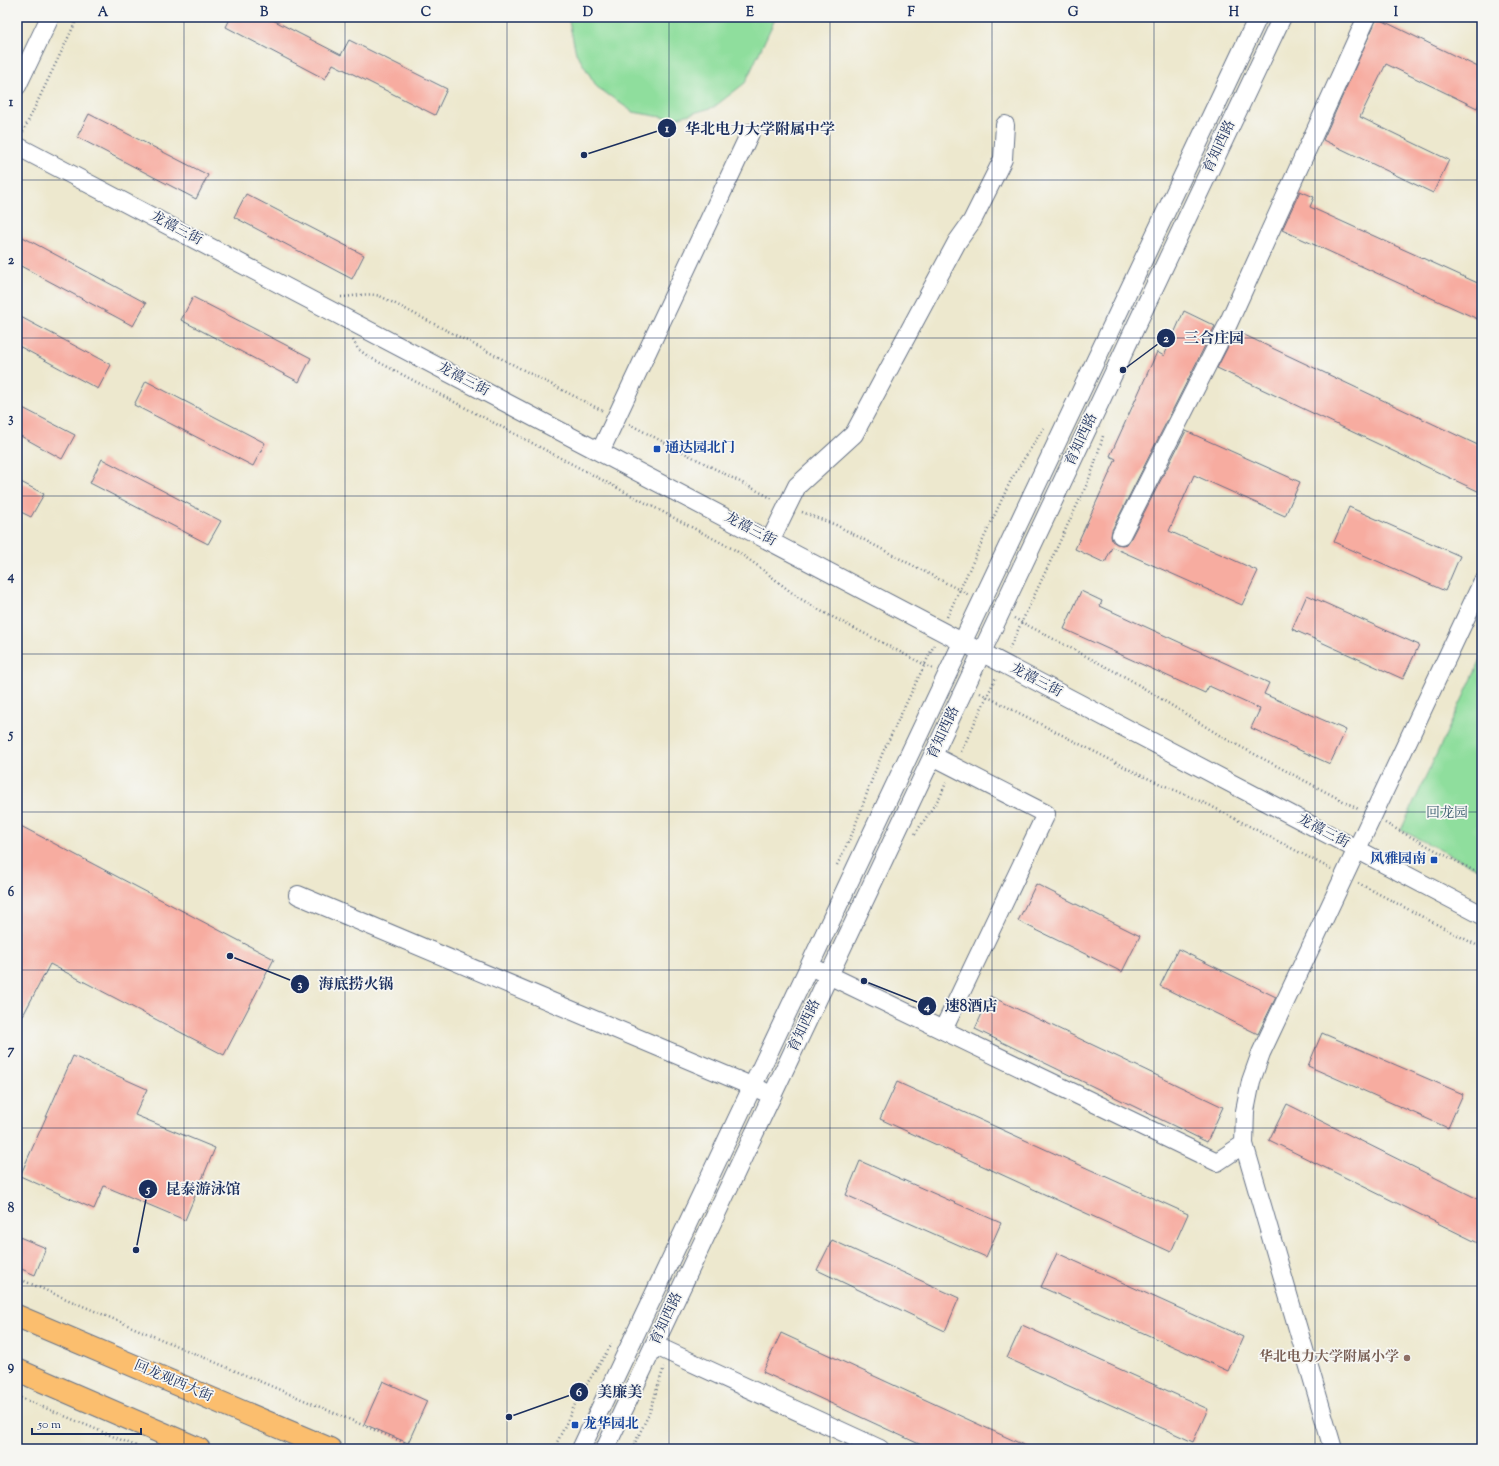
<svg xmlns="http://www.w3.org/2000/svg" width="1499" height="1466" viewBox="0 0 1499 1466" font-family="'Sorts Mill Goudy','Noto Serif SC',serif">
<rect width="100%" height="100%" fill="#f6f6f2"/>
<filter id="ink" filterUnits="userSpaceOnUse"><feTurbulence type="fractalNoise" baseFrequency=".025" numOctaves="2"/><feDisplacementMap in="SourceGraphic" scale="8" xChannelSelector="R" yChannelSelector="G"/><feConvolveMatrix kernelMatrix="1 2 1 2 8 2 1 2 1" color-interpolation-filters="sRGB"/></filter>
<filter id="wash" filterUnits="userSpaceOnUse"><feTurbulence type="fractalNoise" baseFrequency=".012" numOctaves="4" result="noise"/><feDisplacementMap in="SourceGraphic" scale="16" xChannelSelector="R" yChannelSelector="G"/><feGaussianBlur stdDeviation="0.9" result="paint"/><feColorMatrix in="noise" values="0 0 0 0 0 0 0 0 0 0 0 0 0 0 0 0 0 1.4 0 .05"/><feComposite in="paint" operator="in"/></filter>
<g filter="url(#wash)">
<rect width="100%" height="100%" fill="#ede8ce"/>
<path fill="#8fde9d" stroke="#55867e" d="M568 17H776L745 83 714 107 673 119 633 112 597 87 576 53Z
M1482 657V871L1401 830Z"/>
<g id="blocks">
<path fill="#f7aca0" d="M231 17H267L341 55 349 40 447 89 435 115 333 64 325 79 226 27Z
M1377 18 1482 69V98L1477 108 1386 64 1360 117 1449 160 1433 193 1323 140Z
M89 114 208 175 196 199 77 137Z
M1300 191 1314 197 1310 207 1482 285V321L1282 230Z
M246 194 364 255 352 279 234 217Z
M17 234 146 303 133 326 17 264Z
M193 297 311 358 299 382 181 320Z
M1184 311 1215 326 1112 530 1111 536 1112 541 1117 544 1122 545 1127 544 1130 540 1186 431 1300 482 1285 516 1194 475 1169 531 1258 571 1242 605 1112 547 1105 563 1075 549 1116 459 1110 456 1157 352 1164 356Z
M17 315 111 365 98 389 17 345Z
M1236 331 1482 447V493L1217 368Z
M146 381 265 443 253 466 134 405Z
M17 405 75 435 62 459 17 434Z
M102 459 221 521 208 544 90 483Z
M17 480 44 494 31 517 17 510Z
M1349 507 1460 556 1445 591 1334 542Z
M1081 591 1102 601 1100 606 1269 683 1264 694 1346 730 1330 764 1251 728 1260 709 1209 686 1205 693 1064 629Z
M1307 595 1419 645 1403 679 1292 629Z
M17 824 274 959 224 1055 50 964 17 1027Z
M1036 884 1140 936 1122 972 1018 921Z
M1178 949 1276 997 1258 1034 1160 986Z
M990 996 1223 1107 1207 1142 975 1029Z
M1322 1033 1463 1094 1448 1128 1308 1066Z
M73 1056 147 1089 135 1115 215 1148 185 1220 104 1186 94 1209 20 1176Z
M897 1082 1188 1214 1171 1252 880 1119Z
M1287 1104 1482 1201V1245L1269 1140Z
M860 1161 1001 1223 986 1257 846 1195Z
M17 1236 46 1248 35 1275 17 1267Z
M832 1240 959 1298 945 1331 817 1270Z
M1057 1253 1243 1337 1228 1371 1041 1287Z
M1022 1325 1208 1409 1193 1442 1007 1358Z
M781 1333 1032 1449H930L763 1372Z
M383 1381 427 1401 408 1443 364 1424Z"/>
</g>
</g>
<g filter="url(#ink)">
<use href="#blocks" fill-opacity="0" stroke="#647085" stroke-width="1"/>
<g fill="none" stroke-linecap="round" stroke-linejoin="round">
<defs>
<path id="minor" d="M17 86 50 17
M17 146 1482 915
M600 452 750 133
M1121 535 1227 326 1367 17
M770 541 797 486 854 434 957 242 972 221 1003 159 1005 125
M933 756 1046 814 943 1030
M298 895 763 1091
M818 970 1217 1162 1244 1144
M654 1345 880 1449
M581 1449 1258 17
M605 1449 1282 17
M1333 1449 1244 1144 1245 1111 1251 1081 1261 1053 1482 583"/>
<path id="major" d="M17 1316 330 1449
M17 1370 199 1449"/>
</defs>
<use href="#minor" stroke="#647085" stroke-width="20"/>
<use href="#major" stroke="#647085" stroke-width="24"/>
<path stroke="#647085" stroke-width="2.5" stroke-dasharray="1 3" stroke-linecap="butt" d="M23 132 78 17
M341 297C354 297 366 292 380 296L603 411
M353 340 358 349 369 357 735 550 758 566 796 596 819 610 933 669
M629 424 773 499
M802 512 836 525 969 595
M947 617 1011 480 1022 462 1045 426
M1014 618 1129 679 1224 738 1360 810
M1009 649 1087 484 1094 466 1103 436
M980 693 1138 774 1209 805 1331 869
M961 752 996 677
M1385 823 1482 875
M915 834 941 795 947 780
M837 865 852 834 874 774 883 752 934 645
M1358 883 1482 948
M17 1278 419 1449
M17 1396 143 1449
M554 1449 578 1398 612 1344
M632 1449 649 1414 664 1367"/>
<use href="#minor" stroke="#fff" stroke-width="18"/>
<use href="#major" stroke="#fbbe6e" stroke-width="22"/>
</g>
</g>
<path fill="none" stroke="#1b2f5e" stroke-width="1" stroke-opacity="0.55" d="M184 17V1449M345 17V1449M507 17V1449M669 17V1449M830 17V1449M992 17V1449M1154 17V1449M1315 17V1449M17 180H1482M17 338H1482M17 496H1482M17 654H1482M17 812H1482M17 970H1482M17 1128H1482M17 1286H1482"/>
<g fill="#1a4fb4" stroke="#f6f6f2" stroke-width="1.5">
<rect x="653" y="445" width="8" height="8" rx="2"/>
<rect x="1430" y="856" width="8" height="8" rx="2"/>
<rect x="571" y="1421" width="8" height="8" rx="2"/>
</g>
<circle fill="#8d6e63" stroke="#f6f6f2" stroke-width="1.5" cx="1407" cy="1358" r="4"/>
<g text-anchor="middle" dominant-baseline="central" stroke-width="3.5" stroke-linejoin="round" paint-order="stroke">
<g font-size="14" fill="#1b2f5e" stroke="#f6f6f2">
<text transform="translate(1220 147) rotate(-65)">育知西路</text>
<text transform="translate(176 229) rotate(28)">龙禧三街</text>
<text transform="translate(463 380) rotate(28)">龙禧三街</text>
<text transform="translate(1082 440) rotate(-65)">育知西路</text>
<text transform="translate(750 530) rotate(28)">龙禧三街</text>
<text transform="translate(1036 681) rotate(28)">龙禧三街</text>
<text transform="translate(944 733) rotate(-65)">育知西路</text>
<text transform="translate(1323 832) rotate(28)">龙禧三街</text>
<text transform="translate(805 1026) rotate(-65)">育知西路</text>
<text transform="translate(667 1319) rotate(-65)">育知西路</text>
<text transform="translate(173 1382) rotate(23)">回龙观西大街</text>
</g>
<g font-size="14" font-weight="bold" fill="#164399" stroke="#f6f6f2" text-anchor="start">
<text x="665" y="449">通达园北门</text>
<text x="1426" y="860" text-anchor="end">风雅园南</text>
<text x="583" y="1425">龙华园北</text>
</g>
<g font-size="14" fill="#385b6e" stroke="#f6f6f2">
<text x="1447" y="814">回龙园</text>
</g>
<g font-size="14" font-weight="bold" fill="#785e54" stroke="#f6f6f2" text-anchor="end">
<text x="1399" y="1358">华北电力大学附属小学</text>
</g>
</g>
<path fill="none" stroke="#1b2f5e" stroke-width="1.5" d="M584 155L667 128M1123 370L1166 338M230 956L300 984M864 981L927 1006M136 1250L148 1189M509 1417L579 1392"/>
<g fill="#1b2f5e" stroke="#f6f6f2" stroke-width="1.5">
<circle cx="584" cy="155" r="4"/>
<circle cx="1123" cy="370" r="4"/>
<circle cx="230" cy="956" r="4"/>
<circle cx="864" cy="981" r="4"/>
<circle cx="136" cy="1250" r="4"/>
<circle cx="509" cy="1417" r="4"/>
<circle cx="667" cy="128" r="10"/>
<circle cx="1166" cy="338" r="10"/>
<circle cx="300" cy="984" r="10"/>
<circle cx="927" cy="1006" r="10"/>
<circle cx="148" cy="1189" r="10"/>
<circle cx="579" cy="1392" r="10"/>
</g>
<g font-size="12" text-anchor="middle" font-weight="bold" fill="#fff">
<text x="667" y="132">1</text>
<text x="1166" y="342">2</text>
<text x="300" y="988">3</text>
<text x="927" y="1010">4</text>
<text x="148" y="1193">5</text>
<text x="579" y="1396">6</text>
</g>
<g font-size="15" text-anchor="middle" font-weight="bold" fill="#1b2f5e" stroke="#f6f6f2" stroke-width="3.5" stroke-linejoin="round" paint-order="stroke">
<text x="760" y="134">华北电力大学附属中学</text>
<text x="1214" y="343">三合庄园</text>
<text x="356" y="989">海底捞火锅</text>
<text x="971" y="1011">速8酒店</text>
<text x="203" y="1194">昆泰游泳馆</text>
<text x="620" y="1397">美廉美</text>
</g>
<rect width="1499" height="1466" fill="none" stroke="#f6f6f2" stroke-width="44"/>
<path d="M32 1428v6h109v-6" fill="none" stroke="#1b2f5e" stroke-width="2"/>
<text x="38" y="1428" font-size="12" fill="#1b2f5e" stroke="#f6f6f2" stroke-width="3" paint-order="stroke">50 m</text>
<rect x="22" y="22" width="1455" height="1422" fill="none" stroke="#1b2f5e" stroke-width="1.5"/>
<g font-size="13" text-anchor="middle" font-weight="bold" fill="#1b2f5e">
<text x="103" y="16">A</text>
<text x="264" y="16">B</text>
<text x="426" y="16">C</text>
<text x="588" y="16">D</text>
<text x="750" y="16">E</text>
<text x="911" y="16">F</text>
<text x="1073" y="16">G</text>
<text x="1234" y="16">H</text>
<text x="1396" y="16">I</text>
<text x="11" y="106">1</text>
<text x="11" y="264">2</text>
<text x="11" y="422">3</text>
<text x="11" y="580">4</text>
<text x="11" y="738">5</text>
<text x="11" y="896">6</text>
<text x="11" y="1054">7</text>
<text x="11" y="1212">8</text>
<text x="11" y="1370">9</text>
</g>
</svg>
